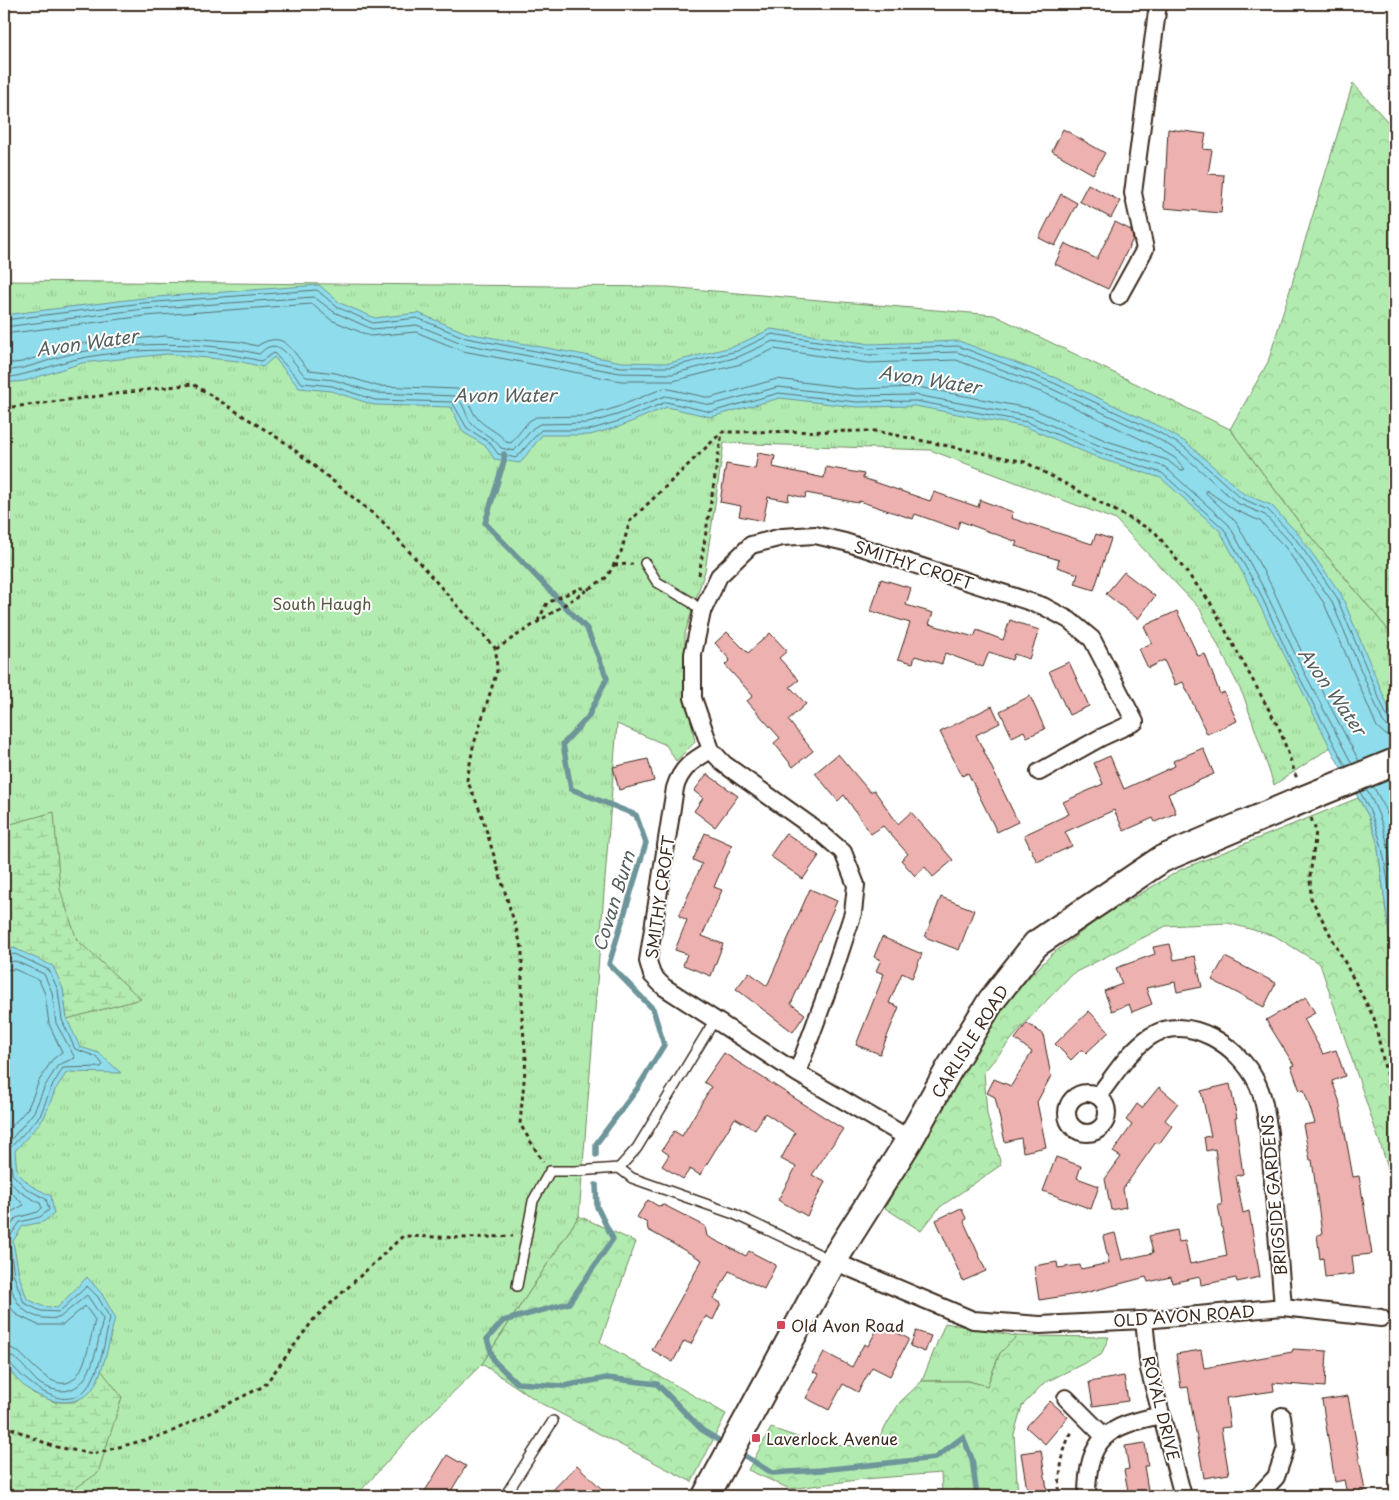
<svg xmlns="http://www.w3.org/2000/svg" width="1399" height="1500" viewBox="0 0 1399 1500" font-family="'Playpen Sans',sans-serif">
<defs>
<pattern id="grass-tufts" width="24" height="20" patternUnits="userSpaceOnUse" patternTransform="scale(1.25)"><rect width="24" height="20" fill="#b2ebaf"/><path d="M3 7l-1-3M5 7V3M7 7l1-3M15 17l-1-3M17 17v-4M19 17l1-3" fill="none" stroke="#9aca96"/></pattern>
<pattern id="forest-crowns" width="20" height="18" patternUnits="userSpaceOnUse" patternTransform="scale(1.25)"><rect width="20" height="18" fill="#b2ebaf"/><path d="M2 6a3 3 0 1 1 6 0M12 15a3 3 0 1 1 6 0" fill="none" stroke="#9aca96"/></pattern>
<pattern id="wetland-marsh" width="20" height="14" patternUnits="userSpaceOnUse" patternTransform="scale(1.25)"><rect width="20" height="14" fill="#b2ebaf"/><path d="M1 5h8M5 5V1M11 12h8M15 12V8" fill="none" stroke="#9aca96"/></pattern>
</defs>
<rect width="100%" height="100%" fill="#fff"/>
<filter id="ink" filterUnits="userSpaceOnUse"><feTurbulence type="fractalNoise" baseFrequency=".02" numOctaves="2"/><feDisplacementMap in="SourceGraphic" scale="10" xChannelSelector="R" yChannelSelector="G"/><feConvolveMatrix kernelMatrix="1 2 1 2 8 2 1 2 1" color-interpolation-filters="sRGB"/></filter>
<g filter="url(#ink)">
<path fill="url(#grass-tufts)" stroke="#768a66" d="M4 281 668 287 994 315 1230 429 1302 526 1395 638V716L1373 719 1274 785 1244 697 1200 609 1116 520 930 450 724 443 705 571 685 633 684 681 695 742 676 761 666 745 617 724 579 1216 482 1364 423 1422 356 1496H4Z
M945 1323 1017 1336 1000 1353 987 1386 968 1381H922Z"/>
<path fill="url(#forest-crowns)" stroke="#768a66" d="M1353 83 1395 130V638L1302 526 1230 429 1268 362Z
M1358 798 1368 815 1377 841 1395 979V1188L1320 964 1275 936 1228 923 1166 926 1072 974 1027 1021 984 1072 987 1114 1001 1165 940 1207 921 1231 885 1208 958 1074 1002 1005 1051 955 1101 917 1182 869Z
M579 1216 636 1242 600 1342 726 1414 692 1482 542 1404 482 1364Z
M1017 1336 1109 1337 1101 1355 1044 1383 1022 1406 1014 1434 1018 1496H942L941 1473 864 1479 790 1489 748 1470 771 1428 809 1441 854 1446 878 1439 900 1402 922 1381H968L987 1386 1000 1353Z
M4 1483 19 1496H4Z"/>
<path fill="url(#wetland-marsh)" stroke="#768a66" d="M54 812 60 889 77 940 141 999 67 1019 63 989 15 948 4 952V826Z
M4 1367H6L33 1393 55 1402H74L90 1392 101 1370 122 1397 98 1473 64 1496H19L4 1483Z"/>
<path fill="#8edcec" stroke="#6d959a" d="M319 285 340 303 375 318 418 313 467 333 622 362 669 363 735 346 771 329 870 344 959 341 1056 378 1160 427 1187 443 1244 494 1271 505 1299 535 1341 594 1395 723V979L1377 841 1368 815 1335 757 1254 594 1220 531 1161 478 1101 459 1026 427 915 406 856 407 780 398 711 417 667 407 621 426 590 435H542L520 463 494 459 487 447 463 432 451 407 374 405 331 391 299 388 274 357 263 367 238 361 167 354 82 363 25 381 4 383V315L143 298Z
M14 948 53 966 63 989 67 1019 80 1047 99 1053 121 1073 67 1072 55 1090 44 1118 15 1151 17 1172 30 1185 51 1196 54 1214 43 1222 23 1226 13 1241 19 1275 27 1299 42 1306 57 1308 87 1277 102 1294 115 1317C111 1334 102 1382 89 1393 61 1417 12 1388 4 1357V952Z"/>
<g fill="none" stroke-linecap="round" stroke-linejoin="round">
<path stroke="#5c7170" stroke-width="1" d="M4 320 143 303 317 290 337 307 373 323 417 318 466 338 621 367H670L737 351 772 334 870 349 958 346 1054 383 1158 432 1184 447 1241 498 1268 510 1295 538 1336 596 1388 719 1395 723
M4 327 144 309 314 297 334 312 372 329 417 325 464 344 620 373 672 374 738 357 773 341 869 355 957 352 1052 389 1155 437 1180 452 1237 503 1265 515 1290 542 1331 600 1383 722 1388 727 1395 729
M4 334 145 316 312 304 331 320 370 336 416 332 463 351 621 381H673L741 364 774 349 868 363 956 360 1049 395 1151 444 1175 458 1185 469 1181 471 1167 460 1107 441 1033 409 918 387 857 389 777 379 710 398 664 388 615 408 587 416 536 417 529 421 511 443 506 442C498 431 486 428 478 419 469 409 470 396 457 389L377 386 336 373 309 370C291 352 286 328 257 346L241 342 165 336 79 344 22 362 4 364
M4 371C31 369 55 356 81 352 139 342 201 341 259 354 262 352 265 348 269 347 284 341 297 369 306 377L334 380 376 393 455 396C464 402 465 414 471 423 479 433 492 435 501 448L514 451 533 428 540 424 588 423 617 415 665 396 711 405 778 387 856 396 916 395 1029 416 1105 448 1165 467 1229 525 1264 589 1297 658 1352 764
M4 378C31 375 55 363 82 358 140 347 203 347 261 361L274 353 302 383 332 386 375 400 452 402 467 428 490 443 498 454 516 458 541 430H589L619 421 666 402 711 412 779 393 856 402 916 401 1027 422 1103 454 1162 473 1224 529 1259 591 1291 661 1346 767
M1359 761 1303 655 1271 585 1236 522 1206 493V490L1235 510 1260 521 1285 547 1324 603 1377 727 1386 735 1395 736
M1373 786 1385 808 1395 837
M1366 789C1388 827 1390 855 1395 897
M1360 792C1389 841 1388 892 1395 947
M4 957 15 954 49 970 58 990 62 1020 75 1049 97 1057 103 1065 101 1067 63 1068 51 1088 40 1116 10 1148 12 1174 27 1189 46 1199 49 1210 40 1217 20 1222 9 1238 14 1276 24 1303 41 1311 59 1312 87 1286 98 1297 110 1318C105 1339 101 1371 87 1388 63 1416 25 1381 9 1362L4 1360
M4 963 15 961 44 974 52 992 56 1023 75 1058 58 1065 45 1086 34 1112 4 1148
M4 970 14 969 39 980 45 994 49 1024 62 1052 52 1060 39 1081 28 1108 4 1135
M4 1155C6 1185 15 1190 40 1203L42 1208 38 1212 16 1218 4 1235
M4 1185 24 1205 11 1212 4 1221
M4 1253C10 1288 13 1323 59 1318L87 1295 103 1319C97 1343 93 1393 60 1391 54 1390 44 1387 39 1383 28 1374 18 1355 4 1354
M4 1288 11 1308 17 1315 38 1325H63L85 1306 95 1320C86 1358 79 1412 32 1365 23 1357 17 1347 4 1347"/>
<path stroke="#6d959a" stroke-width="5.5" d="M504 454V461L485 523 587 629 607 678 588 717 563 744 571 789 636 815 646 843 609 964 653 1009 664 1045 637 1089 596 1144V1155
M596 1185 597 1207 613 1239 569 1303 503 1321 487 1339 494 1361 517 1383 563 1386 607 1378 657 1384 702 1430 727 1445
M737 1451 772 1473 821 1470 935 1458 963 1437 972 1459 977 1496"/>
</g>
<path fill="#edb1b0" stroke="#3b2a1e" d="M1063 129 1105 153 1093 174 1052 151Z
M1168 129 1206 134 1203 149 1212 150 1208 174 1224 175 1221 213 1164 208Z
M1088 184 1120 201 1111 218 1079 201Z
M1061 194 1077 203 1055 246 1039 238Z
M1115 222 1131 230 1133 239 1108 289 1055 264 1065 243 1097 259Z
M758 453 775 456 773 467 824 478 826 467 864 474 863 478 930 501 934 492 978 507 980 500 1013 512 1011 518 1092 544 1096 534 1111 539 1094 590 1075 584 1078 574 1057 567 1059 560 1015 546 1017 542 960 521 957 529 915 514 913 519 859 501 858 503 806 493 805 498 789 494 788 501 768 497 763 521 739 516 741 506 720 502 726 464 755 469Z
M1124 572 1155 596 1138 619 1106 594Z
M881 579 911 588 906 605 933 613 929 624 974 637 977 630 1003 640 1010 620 1039 630 1029 659 1014 654 1012 660 989 652 983 667 945 653 942 664 915 656 913 663 898 659 910 623 871 611Z
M1177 611 1198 656 1205 654 1220 694 1224 692 1237 721 1207 734 1183 682 1175 685 1164 660 1148 668 1139 649 1152 643 1144 626Z
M727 632 748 653 770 633 787 651 779 658 799 680 790 687 806 704 788 720 813 751 793 767 774 743 780 738 747 701 753 696 725 665 730 660 715 643Z
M1069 662 1089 706 1069 715 1049 671Z
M1030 696 1045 729 1027 737 1024 731 1012 737 1000 711Z
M992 706 1000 723 976 735 1018 822 997 832 968 773 962 776 940 732Z
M1203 748 1214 774 1168 794 1176 813 1155 822 1153 818 1124 831 1114 810 1065 832 1072 846 1037 862 1024 835 1069 814 1063 802 1103 784 1094 763 1110 756 1124 789 1175 766 1173 761Z
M838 754 870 792 874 790 898 824 911 812 953 860 933 877 925 867 915 876 901 860 908 854 883 826 871 834 844 795 838 801 815 773Z
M648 759 654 781 619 790 613 767Z
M707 774 738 796 715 827 694 811 703 798 694 791Z
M705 833 732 845 714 887 722 890 702 936 723 944 711 976 683 965 687 954 675 950 687 920 679 916 702 864 693 860Z
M786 833 819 856 803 879 770 856Z
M810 889 837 901 791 1004 805 1014 793 1032 736 989 749 972 767 986Z
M941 897 974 910 959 950 925 937Z
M882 937 922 954 912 978 902 973 889 1003 899 1007 880 1054 856 1045 884 974 876 971 881 960 874 957Z
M1170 944 1174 960 1195 956 1202 987 1177 992 1175 982 1146 988 1152 1004 1132 1012 1129 1004 1112 1011 1104 991 1122 984 1116 968 1155 954 1153 947Z
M1225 957 1276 983 1264 1007 1212 980Z
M1306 997 1315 1013 1304 1019 1323 1054 1336 1050 1345 1076 1332 1081 1339 1100 1353 1177 1359 1176 1372 1254 1352 1256 1354 1274 1325 1277 1323 1258 1320 1259 1317 1235 1322 1234 1312 1160H1310L1303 1125 1315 1123 1304 1090 1300 1091 1291 1066 1294 1065 1266 1020Z
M1089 1011 1109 1032 1086 1053 1082 1049 1071 1060 1055 1044Z
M1027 1023 1043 1034 1051 1076 1037 1102 1046 1147 1023 1152 1021 1138 1005 1142 995 1097 987 1093 994 1079 1011 1086 1032 1052 1015 1039Z
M724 1053 843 1129 812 1175 825 1182 807 1216 778 1200 796 1167 781 1159 795 1133 765 1113 755 1130 735 1118 700 1175 690 1169 683 1179 662 1166 669 1155 662 1150 674 1131 682 1136 711 1087 704 1082Z
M1230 1084 1237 1118H1235L1243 1174 1236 1176 1243 1213 1249 1211 1260 1277 1237 1282 1236 1278 1201 1285 1200 1277 1172 1283 1171 1277 1148 1282 1146 1277 1085 1293 1039 1300 1034 1266 1057 1262 1058 1268 1080 1265 1081 1269 1109 1263 1103 1236 1115 1233 1122 1260 1153 1253 1149 1236 1177 1230 1179 1242 1185 1241 1190 1264 1227 1256 1218 1205H1222L1215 1149 1206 1151 1204 1137 1211 1136 1201 1091Z
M1159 1087 1178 1103 1165 1120 1172 1126 1159 1144 1156 1142 1123 1189 1126 1207 1111 1210 1105 1179 1121 1157 1113 1152 1132 1125 1126 1120 1137 1104 1142 1108Z
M1056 1157 1081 1166 1077 1178 1099 1186 1091 1209 1043 1191Z
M648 1200 658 1206 664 1205 705 1226 707 1236 746 1256 749 1251 776 1265 764 1289 729 1271 714 1299 721 1303 713 1320 706 1316 691 1344 684 1341 673 1362 652 1350 702 1260 648 1230 647 1223 637 1217Z
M961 1208 966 1218 964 1222 986 1271 963 1281 936 1220Z
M880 1324 909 1339 890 1376 872 1367 858 1392 843 1384 829 1410 806 1398 819 1374 813 1372 824 1352 852 1367 864 1344 868 1346Z
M916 1331 931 1336 925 1352 910 1346Z
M1293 1349 1327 1351 1325 1387 1273 1383 1274 1391 1226 1398 1230 1427 1221 1428 1229 1474 1204 1478 1188 1387 1181 1388 1176 1354 1201 1350 1204 1368 1292 1352Z
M1124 1376 1128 1401 1093 1406 1089 1382Z
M1348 1396 1365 1491 1347 1494 1344 1480 1335 1482 1322 1400Z
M1050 1401 1068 1417 1045 1444 1026 1427Z
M1145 1443 1148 1466H1144L1149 1496H1129L1124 1470 1129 1469 1125 1446Z
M1041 1450 1048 1496H1028L1021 1453Z
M447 1455 466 1466 448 1496H422Z
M577 1465 609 1496H547Z"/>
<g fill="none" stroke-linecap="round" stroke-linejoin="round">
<defs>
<path id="lane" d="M645 563 657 582 691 602 702 612
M619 1168 632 1178 734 1214 831 1260
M517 1286 533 1201 550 1171H576L619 1168 637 1148 714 1021
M1381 1318 1395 1321
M505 1496 553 1421"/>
<path id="street" d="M1119 296 1145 249 1133 193 1158 4
M711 750 724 764 822 834 843 852 856 885 853 913 828 989 797 1073
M1067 1113a20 20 0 1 1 40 0a20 20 0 1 1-40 0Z
M1098 1096C1114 1076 1129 1050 1151 1036 1189 1012 1239 1047 1256 1081 1264 1096 1266 1115 1269 1133L1283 1307
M910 1139 797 1073 664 987 652 975 648 961 675 788C681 768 693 760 711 750L693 698V654L702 612 719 576 751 545 782 537 815 535 845 542 1043 606 1069 620 1092 639 1135 722 1100 738 1039 772
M833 1261 973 1320 1040 1325 1144 1320 1283 1307 1381 1318
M1144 1320 1149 1369 1183 1496
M1066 1398 1104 1436
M1087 1496C1087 1437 1108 1426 1162 1415
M1258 1496 1276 1477 1286 1448 1282 1416"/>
<path id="primary" d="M706 1496 833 1261 910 1139 948 1071 991 1001 1036 944 1162 859 1292 804"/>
</defs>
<use href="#lane" stroke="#3b2a1e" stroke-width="12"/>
<use href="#street" stroke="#3b2a1e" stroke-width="20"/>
<use href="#primary" stroke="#3b2a1e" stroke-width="30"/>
<path stroke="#3b2a1e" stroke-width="3" stroke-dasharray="4 4" stroke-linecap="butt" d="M4 408 193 384 286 443 382 521 496 649 497 671 473 747 467 780 481 813 522 948V1018L526 1059 520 1124 543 1162
M614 565 633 564
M699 575 722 433
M538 621 547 603 580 588 590 589
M496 649 607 577 621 552 630 521 722 432 876 431 1025 462 1155 532 1210 602 1280 730 1297 779
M1311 818 1316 831 1310 876 1311 898 1374 1018 1395 1114
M4 1425 52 1446 93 1454 167 1434 264 1386 314 1319 403 1236 467 1238 513 1236
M1063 1496 1059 1495C1059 1478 1062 1442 1074 1430"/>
<use href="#lane" stroke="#fff" stroke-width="9"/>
<use href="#street" stroke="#fff" stroke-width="16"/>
<use href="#primary" stroke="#fff" stroke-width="26"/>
<defs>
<path id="primary-bridge" d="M1292 804 1395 762"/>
</defs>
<use href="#primary-bridge" stroke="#3b2a1e" stroke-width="30" stroke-linecap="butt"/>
<use href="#primary-bridge" stroke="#fff" stroke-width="26"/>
</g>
</g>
<g fill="#d1495b" stroke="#fff" stroke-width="2">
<rect x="776" y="1320" width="10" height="10" rx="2.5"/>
<rect x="751" y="1433" width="10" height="10" rx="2.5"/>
</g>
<g text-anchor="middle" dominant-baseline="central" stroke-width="4" stroke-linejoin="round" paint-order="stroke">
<g font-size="16" fill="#3b2a1e" stroke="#fff">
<text transform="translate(914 564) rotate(18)">SMITHY CROFT</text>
<text transform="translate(659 897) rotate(-82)">SMITHY CROFT</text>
<text transform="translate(969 1041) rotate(-58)">CARLISLE ROAD</text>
<text transform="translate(1273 1195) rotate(-95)">BRIGSIDE GARDENS</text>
<text transform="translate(1184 1315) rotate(-4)">OLD AVON ROAD</text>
<text transform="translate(1162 1408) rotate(76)">ROYAL DRIVE</text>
</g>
<g font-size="16" fill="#595a42" stroke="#fff">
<text x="322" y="603">South Haugh</text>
</g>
<g font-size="16" fill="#3b2a1e" stroke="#fff" text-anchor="start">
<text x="791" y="1325">Old Avon Road</text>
<text x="766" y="1438">Laverlock Avenue</text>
</g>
<g font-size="18" font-style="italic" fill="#545f5c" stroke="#fff">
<text transform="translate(87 342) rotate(-8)">Avon Water</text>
<text transform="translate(930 379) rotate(9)">Avon Water</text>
<text x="505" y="394">Avon Water</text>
<text transform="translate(1333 691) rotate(55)">Avon Water</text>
<text transform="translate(613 901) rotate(-73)">Covan Burn</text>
</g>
</g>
<rect width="1399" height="1500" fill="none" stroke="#fff" stroke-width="20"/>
<rect x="10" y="10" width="1379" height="1480" fill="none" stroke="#3b2a1e" stroke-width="2" filter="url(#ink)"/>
</svg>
